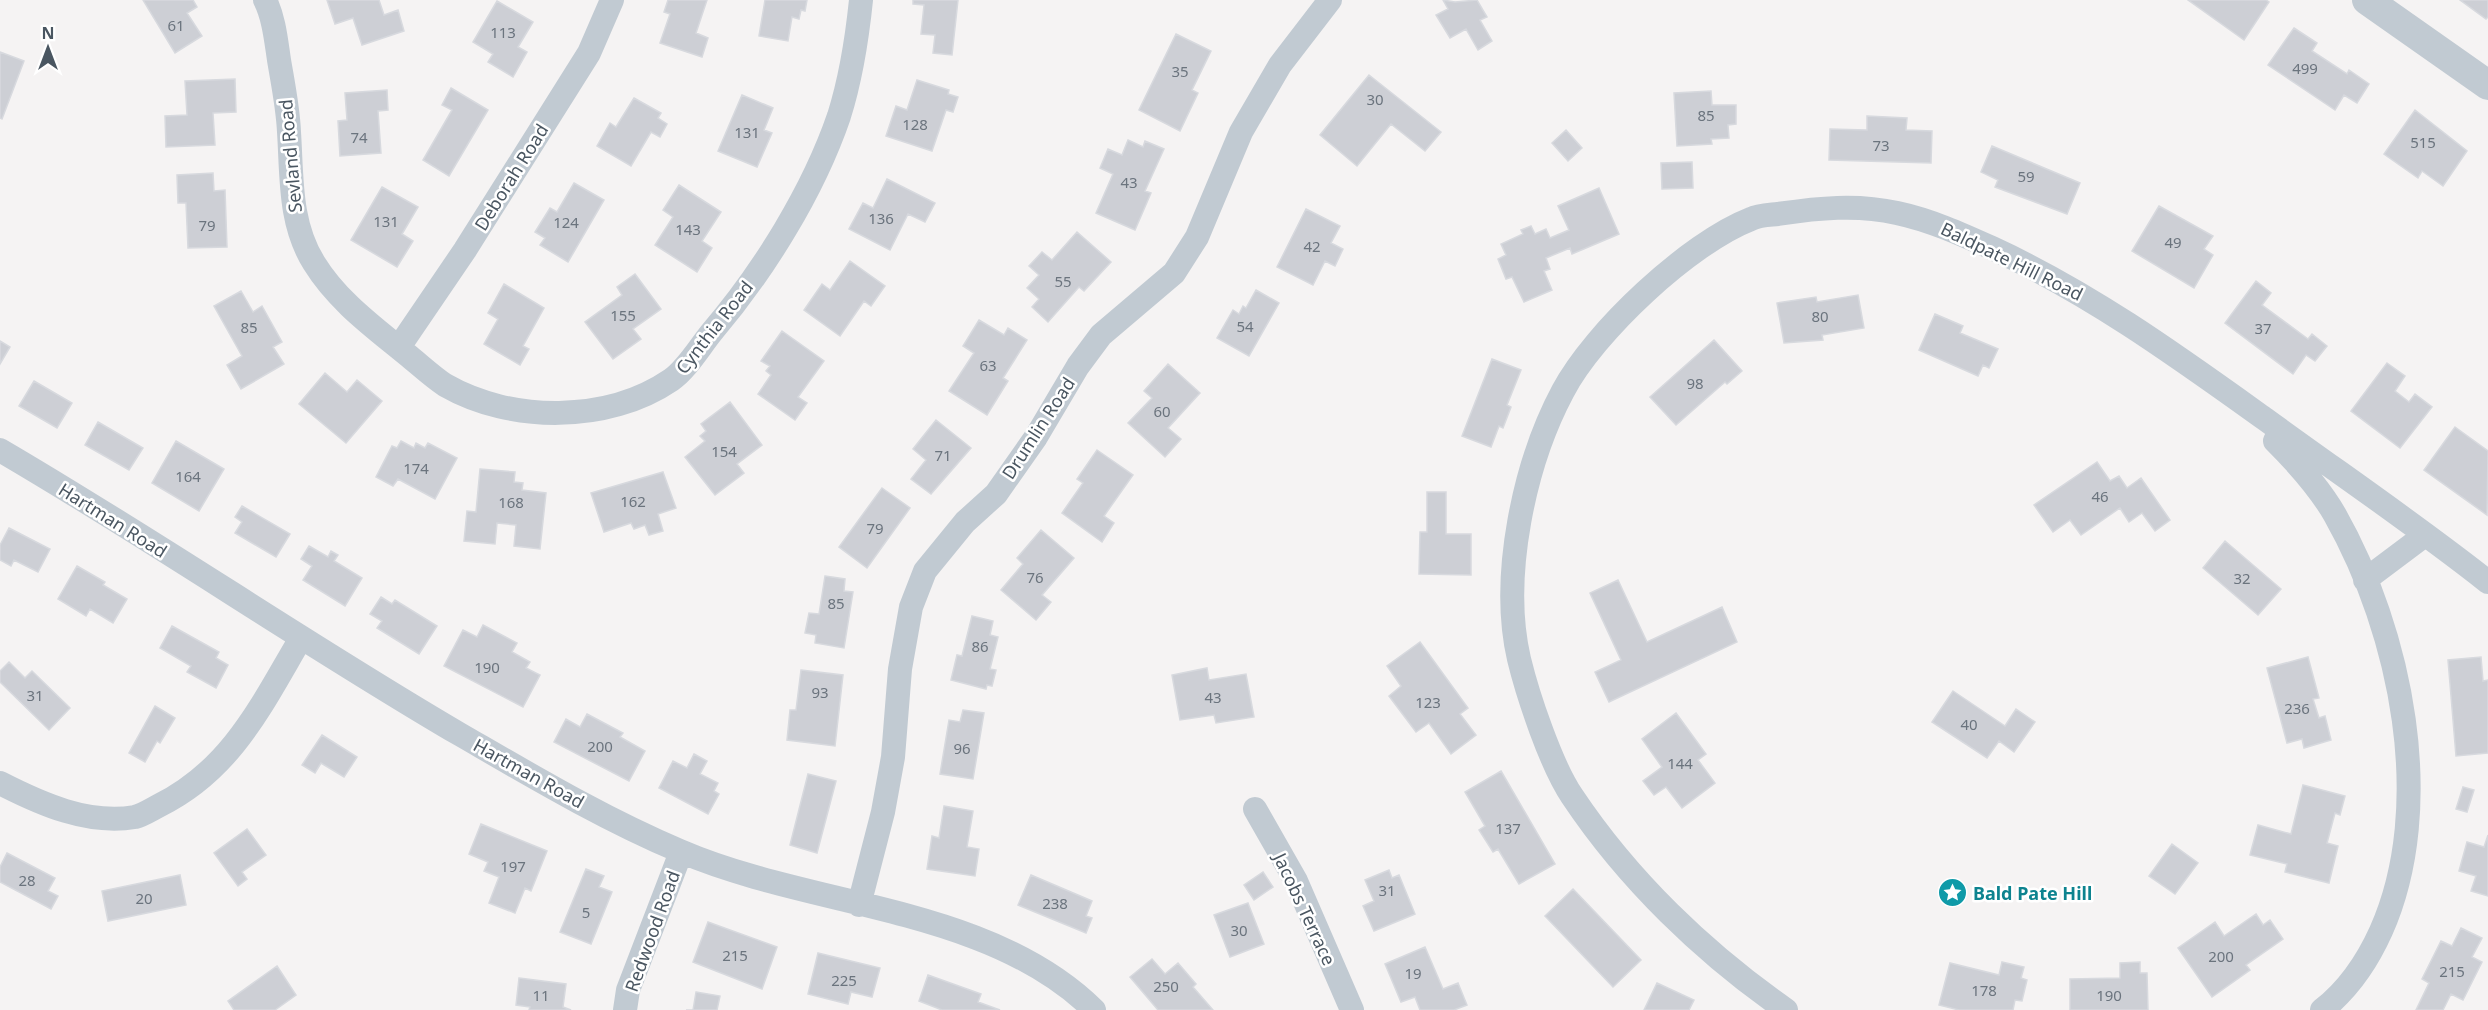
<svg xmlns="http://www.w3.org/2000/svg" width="2488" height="1010" viewBox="0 0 2488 1010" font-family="'Noto Sans',sans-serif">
<rect width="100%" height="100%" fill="#f5f3f3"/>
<path fill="#cdcfd5" stroke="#d7d9de" stroke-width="1.5" d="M143 0H193L197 7 187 13 202 36 175 53Z
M327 0H379L384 15 398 10 404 31 362 45 353 18 335 24Z
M668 0H707L696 33 708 38 702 57 660 43 670 14 664 12Z
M765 0H807L805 11 801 10 799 19 792 17 788 41 759 36Z
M913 0H958L952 55 933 53 935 35 921 34 924 5 913 4Z
M1443 0 1455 2 1477 0 1487 17 1480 20 1492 41 1478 50 1466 29 1450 38 1436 15 1448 9Z
M2188 0H2266L2269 2 2244 40Z
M2460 0H2488V17L2486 19Z
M497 1 533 22 518 47 527 52 513 77 488 62 493 54 473 42Z
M2294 28 2317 43 2312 51 2347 74 2349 70 2369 84 2357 103 2344 95 2335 110 2268 65Z
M1176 34 1211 51 1192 90 1198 93 1180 131 1139 110Z
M0 52 24 61 2 119 0 118Z
M1369 75 1441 132 1425 151 1391 124 1357 166 1320 135Z
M235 79 236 112 213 113 215 145 166 147 165 116 187 115 185 81Z
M917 80 949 90 948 94 958 97 953 112 946 110 932 151 886 136 896 106 907 110Z
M451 88 488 110 449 176 423 160 452 110 442 105Z
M387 90 388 110 378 111 381 153 340 156 338 121 347 120 345 93Z
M1711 91 1712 105H1736V124L1728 125 1729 138 1711 139 1712 144 1677 146 1674 93Z
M742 95 773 108 764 130 772 133 757 167 718 151Z
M634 98 661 113 658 118 667 124 660 137 651 132 631 166 597 146 610 123 616 127Z
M2415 110 2467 151 2443 186 2422 171 2418 178 2384 154Z
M1867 116 1907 118 1906 130 1932 131 1931 163 1829 160 1830 129 1867 130Z
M1566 130 1582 148 1568 161 1552 143Z
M1128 140 1143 147 1145 141 1164 149 1145 191 1151 193 1135 230 1096 213 1113 174 1100 168 1108 149 1122 155Z
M1992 146 2080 183 2067 214 1995 187 1998 180 1981 172Z
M1692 162 1693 188 1662 189 1661 163Z
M213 173 214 191 225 190 227 247 188 248 186 203H178L177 175Z
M887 179 935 203 925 222 908 214 890 250 849 229 863 203 873 208Z
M574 183 604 200 568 262 540 245 545 238 535 232 550 208 557 212Z
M679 185 721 212 702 241 712 248 697 272 655 245 673 217 663 210Z
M382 187 418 207 402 234 413 241 397 267 351 240Z
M1599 188 1619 234 1572 254 1570 248 1546 258 1550 269 1544 271 1552 290 1524 302 1512 277 1506 279 1498 259 1506 255 1501 244 1523 234 1521 230 1531 226 1535 234 1546 229 1550 238 1569 230 1558 206Z
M2159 206 2213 236 2204 249 2213 255 2194 288 2132 251Z
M1306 209 1340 226 1331 243 1343 249 1335 266 1325 261 1313 285 1277 267Z
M1077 232 1111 262 1084 291 1079 287 1048 322 1032 307 1039 299 1027 288 1039 275 1029 266 1042 252 1052 260Z
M850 261 885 286 871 306 864 301 840 336 804 310 822 284 830 290Z
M635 274 661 309 633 329 641 339 613 359 585 322 622 295 617 287Z
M2256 281 2271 293 2262 305 2308 339 2312 334 2327 346 2315 361 2306 355 2293 374 2225 323Z
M504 284 544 308 523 346 529 349 520 365 484 344 498 319 488 313Z
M1256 290 1279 303 1249 356 1217 338 1233 310 1239 314 1243 306 1246 308Z
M241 291 253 312 262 306 282 342 273 347 284 364 241 389 227 365 242 356 214 306Z
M1858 295 1864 328 1822 335 1823 340 1784 343 1777 303 1816 297 1817 302Z
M1935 314 1963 326 1960 333 1998 349 1989 368 1983 365 1978 376 1919 350Z
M979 320 1004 335 1008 328 1027 340 1003 378 1008 381 987 415 949 391 974 353 963 346Z
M782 331 824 361 798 397 807 403 795 420 758 394 771 375 766 371 770 366 761 361Z
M1714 340 1742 371 1727 384 1725 382 1676 425 1650 397Z
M0 341 10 347 0 364Z
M1492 359 1521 370 1507 405 1511 407 1503 428 1499 426 1491 447 1462 436Z
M2387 363 2405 376 2395 391 2409 402 2415 394 2432 407 2400 448 2351 411Z
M1168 364 1200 393 1168 428 1181 439 1165 457 1128 423 1152 398 1144 391Z
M325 373 347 392 357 380 382 401 346 443 299 404Z
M34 381 72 403 57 428 19 406Z
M730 402 762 445 737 464 744 473 715 495 685 457 705 441 700 436 706 431 701 424Z
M936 420 971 448 931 494 911 479 926 460 913 449Z
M98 422 143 448 129 470 85 445Z
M2455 427 2488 451 2487 515 2424 470Z
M176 441 224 469 199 511 152 483Z
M401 441 414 448 416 443 425 448 428 443 457 458 435 499 398 479 393 486 376 477 392 446 397 448Z
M1097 450 1133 475 1104 516 1114 523 1102 542 1062 513 1083 483 1077 479Z
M2097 462 2110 481 2119 476 2127 488 2141 478 2170 520 2155 531 2142 513 2129 522 2120 508 2081 535 2070 520 2053 532 2034 505Z
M480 469 515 472 514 482 523 483 522 490 546 493 540 549 514 546 516 525 497 523 495 544 464 541 467 511 476 512Z
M663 472 676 508 658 514 663 531 649 535 645 525 634 529 631 523 604 532 591 493Z
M882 488 910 508 867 568 839 547Z
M1427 492H1446V534H1471V575L1419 574 1420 532H1427Z
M242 506 290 534 276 557 235 533 242 522 235 517Z
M9 528 50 549 38 572 14 560 11 566 0 560V545Z
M1041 530 1074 558 1042 595 1051 602 1036 620 1001 590 1023 564 1017 558Z
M2225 541 2281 589 2258 615 2203 568Z
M309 546 328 557 331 551 338 555 334 561 362 578 345 606 303 580 312 566 301 559Z
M77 566 105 582 103 585 127 599 113 623 90 609 86 616 58 599Z
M825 576 845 579 844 591 853 592 844 648 815 643 816 635 805 633 809 613 819 614Z
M1618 580 1647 642 1722 607 1737 642 1609 702 1595 672 1621 660 1590 593Z
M381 597 392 604 395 600 437 626 419 654 377 628 382 621 370 614Z
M972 616 993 621 990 635 998 637 990 669 996 670 992 686 987 685 986 689 951 680 957 655 962 656Z
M483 625 517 643 512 652 530 662 526 668 540 675 523 707 444 666 463 630 477 637Z
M172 626 219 652 216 658 228 665 216 688 187 672 191 666 160 648Z
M1420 642 1468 708 1460 714 1476 735 1451 754 1429 723 1416 732 1389 696 1401 686 1387 666Z
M2308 657 2319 698 2313 699 2319 718 2325 716 2331 740 2304 748 2302 739 2287 743 2267 668Z
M2481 657 2483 681 2488 680V753L2456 756 2448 660Z
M9 662 25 678 32 671 70 708 49 730 0 682V671Z
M1207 668 1209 680 1246 674 1254 717 1216 723 1214 715 1180 720 1172 675Z
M801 670 843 675 835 746 787 740 790 710H796Z
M1953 691 2005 726 2016 709 2035 722 2014 752 1999 741 1987 758 1932 722Z
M155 706 175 718 160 743 157 741 145 762 129 753Z
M963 710 984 713 973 779 940 774 949 720 960 722Z
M1676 713 1706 754 1698 760 1715 783 1682 808 1666 787 1654 795 1643 781 1662 767 1642 739Z
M587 714 623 733 620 737 645 751 629 781 554 742 566 719 580 727Z
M322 735 357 757 344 777 321 763 315 773 302 765Z
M694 754 707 761 700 774 718 783 714 791 719 794 708 814 659 788 673 761 687 768Z
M1501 771 1555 864 1519 884 1498 849 1493 852 1479 830 1485 826 1465 792Z
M808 774 836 781 817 853 790 845Z
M2303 785 2345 796 2340 815 2335 813 2327 843 2338 846 2329 883 2285 872 2287 864 2250 855 2258 825 2291 834Z
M2463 787 2474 790 2467 812 2456 809Z
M944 806 973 811 967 847 979 849 975 876 927 869 932 836 939 838Z
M481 824 547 851 531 891 525 888 515 913 489 903 499 877 484 871 488 862 469 854Z
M247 829 266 855 242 872 247 879 238 886 214 853Z
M2488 835V896L2471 891 2476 876 2459 871 2467 842 2484 847Z
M2172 844 2198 863 2175 894 2149 876Z
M7 853 55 878 48 891 58 896 51 909 0 882V867Z
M586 869 604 876 599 887 612 892 591 944 560 932Z
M1389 870 1392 878 1399 875 1415 914 1374 931 1363 906 1374 901 1365 880Z
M1263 872 1273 887 1254 900 1244 885Z
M180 875 186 905 108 921 102 891Z
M1031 875 1092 901 1086 916 1092 918 1086 933 1018 905Z
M1573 889 1641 960 1613 987 1545 916Z
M1248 903 1264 944 1230 957 1214 915Z
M2256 914 2263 925 2270 920 2283 939 2246 965 2250 970 2212 997 2178 948 2215 922 2224 936Z
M708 922 777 947 762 989 693 962Z
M2461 928 2482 938 2472 957 2482 962 2463 1000 2451 994 2443 1010H2416L2429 983 2422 979 2441 941 2452 946Z
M1425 947 1443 989 1458 983 1467 1005 1454 1010H1420L1415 997 1401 1002 1385 964Z
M818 953 880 968 872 997 851 992 848 1004 808 994Z
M1152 959 1165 974 1178 963 1196 984 1193 987 1213 1010H1158L1130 977Z
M2002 962 2024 967 2021 978 2027 980 2022 1001 2015 1000 2013 1010H1959L1939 1005 1950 963 1999 975Z
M2140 962V973H2147L2148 1010H2070V979L2120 978V963Z
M277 966 296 995 275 1010H234L228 1001Z
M928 975 981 994 978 1002 1000 1010H942L919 1001Z
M519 978 566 984 563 1007 571 1010H529L530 1007 516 1005Z
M1657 983 1694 1000 1689 1010H1644Z
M696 992 720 996 717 1010H686H693Z"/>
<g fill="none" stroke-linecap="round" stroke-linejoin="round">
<path stroke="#c1cad2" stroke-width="24" d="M265 0C274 18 276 40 279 60 283 84 288 108 289 132 292 177 289 223 314 263 338 302 375 328 410 357 421 366 433 377 445 385 511 423 608 423 671 380 686 370 699 348 711 333 763 272 813 192 839 116 851 78 857 39 861 0
M399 347 465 250 589 53 612 0
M2275 441C2298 464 2319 487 2335 515 2401 632 2437 805 2381 931 2367 962 2349 989 2322 1010
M0 450C156 541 305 644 461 735 532 776 604 819 680 851 812 908 989 906 1094 1010
M2365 580 2425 535
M0 783C41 804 88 825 135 817 143 815 152 809 160 805 232 769 262 704 301 638
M1255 809 1296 881 1352 1010
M859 905 883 812 893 757 900 669 911 607 925 571 965 522 996 494 1036 437 1078 366 1101 335 1174 273 1197 237 1241 132 1280 65 1330 0
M625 1010 628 990 681 852
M1786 1010C1704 953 1628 880 1572 796 1551 765 1528 696 1519 659 1500 577 1524 464 1563 391 1594 332 1689 243 1751 219 1759 215 1769 215 1778 214 1818 208 1857 204 1897 213 1930 220 1961 234 1992 248 2090 293 2177 356 2265 419 2339 473 2416 525 2488 582"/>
<path stroke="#c1cad2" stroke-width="30" d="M2367 0 2488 85"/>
</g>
<defs>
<symbol id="sight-disc" viewBox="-11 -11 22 22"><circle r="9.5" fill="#0f9aa8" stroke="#fff"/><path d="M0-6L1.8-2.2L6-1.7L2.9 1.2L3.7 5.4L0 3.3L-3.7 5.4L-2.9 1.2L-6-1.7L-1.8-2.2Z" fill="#fff"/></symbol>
</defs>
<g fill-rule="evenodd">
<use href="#sight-disc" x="1936" y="876" width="33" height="33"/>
</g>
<g text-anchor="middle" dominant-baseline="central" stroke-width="5" stroke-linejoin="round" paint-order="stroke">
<g font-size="15" fill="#6b747e">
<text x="176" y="25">61</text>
<text x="503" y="32">113</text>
<text x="2305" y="68">499</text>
<text x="1180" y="71">35</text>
<text x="1375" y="99">30</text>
<text x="1706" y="115">85</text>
<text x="915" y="124">128</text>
<text x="747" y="132">131</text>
<text x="359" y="137">74</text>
<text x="2423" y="142">515</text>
<text x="1881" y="145">73</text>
<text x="2026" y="176">59</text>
<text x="1129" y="182">43</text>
<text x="881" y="218">136</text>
<text x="386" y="221">131</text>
<text x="566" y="222">124</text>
<text x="207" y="225">79</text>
<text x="688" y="229">143</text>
<text x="2173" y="242">49</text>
<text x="1312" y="246">42</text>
<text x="1063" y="281">55</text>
<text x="623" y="315">155</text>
<text x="1820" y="316">80</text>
<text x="1245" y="326">54</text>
<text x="249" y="327">85</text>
<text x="2263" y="328">37</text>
<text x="988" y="365">63</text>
<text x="1695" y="383">98</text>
<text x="1162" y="411">60</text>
<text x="724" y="451">154</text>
<text x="943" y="455">71</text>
<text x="416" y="468">174</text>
<text x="188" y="476">164</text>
<text x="2100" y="496">46</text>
<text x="633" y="501">162</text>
<text x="511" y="502">168</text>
<text x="875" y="528">79</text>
<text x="1035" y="577">76</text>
<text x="2242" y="578">32</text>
<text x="836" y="603">85</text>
<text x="980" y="646">86</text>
<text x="487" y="667">190</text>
<text x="820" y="692">93</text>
<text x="35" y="695">31</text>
<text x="1213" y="697">43</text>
<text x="1428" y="702">123</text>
<text x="2297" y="708">236</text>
<text x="1969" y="724">40</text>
<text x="600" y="746">200</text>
<text x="962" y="748">96</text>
<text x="1680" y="763">144</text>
<text x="1508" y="828">137</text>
<text x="513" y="866">197</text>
<text x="27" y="880">28</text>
<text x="1387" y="890">31</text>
<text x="144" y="898">20</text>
<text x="1055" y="903">238</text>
<text x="586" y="912">5</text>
<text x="1239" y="930">30</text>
<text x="735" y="955">215</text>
<text x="2221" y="956">200</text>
<text x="2452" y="971">215</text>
<text x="1413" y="973">19</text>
<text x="844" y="980">225</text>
<text x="1166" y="986">250</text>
<text x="1984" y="990">178</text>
<text x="541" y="995">11</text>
<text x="2109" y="995">190</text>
</g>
<g font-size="18" fill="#4a5661" stroke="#fff">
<text transform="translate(290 156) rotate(-95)">Sevland Road</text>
<text transform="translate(511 177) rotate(-58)">Deborah Road</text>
<text transform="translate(2012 261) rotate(26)">Baldpate Hill Road</text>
<text transform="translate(714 327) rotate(-52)">Cynthia Road</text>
<text transform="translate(1038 428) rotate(-57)">Drumlin Road</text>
<text transform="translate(113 520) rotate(32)">Hartman Road</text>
<text transform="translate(529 773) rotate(29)">Hartman Road</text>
<text transform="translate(1305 909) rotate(65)">Jacobs Terrace</text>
<text transform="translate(652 931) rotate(-70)">Redwood Road</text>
</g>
<g font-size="18" font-weight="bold" fill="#0d838f" stroke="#fff" text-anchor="start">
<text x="1973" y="893">Bald Pate Hill</text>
</g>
</g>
<g transform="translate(48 48)" stroke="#ffffff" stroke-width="4.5" paint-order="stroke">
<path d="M0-4.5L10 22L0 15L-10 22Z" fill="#4a5661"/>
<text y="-9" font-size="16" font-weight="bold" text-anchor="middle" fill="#4a5661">N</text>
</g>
</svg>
